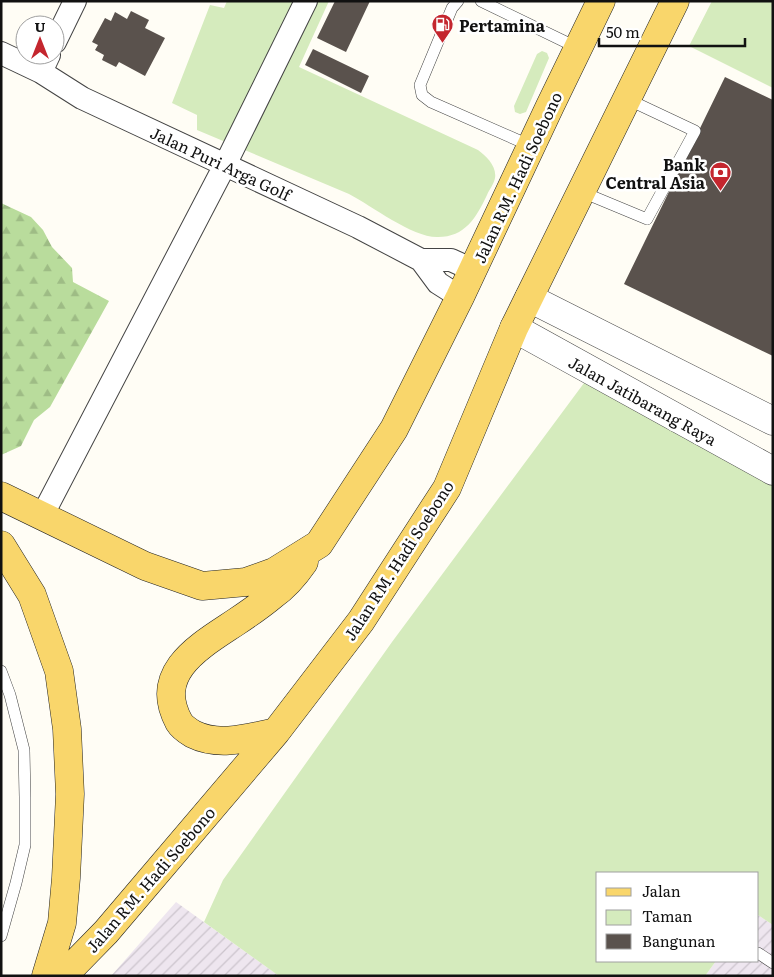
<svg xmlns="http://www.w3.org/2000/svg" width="774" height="977" viewBox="0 0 774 977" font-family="Literata,serif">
<defs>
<pattern id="industrial-furrows" width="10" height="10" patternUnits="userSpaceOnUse" patternTransform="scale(1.25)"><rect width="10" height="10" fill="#eee6ef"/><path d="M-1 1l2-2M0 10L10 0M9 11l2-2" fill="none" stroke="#cbc4cc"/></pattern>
<pattern id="forest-firs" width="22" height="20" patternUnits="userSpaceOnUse" patternTransform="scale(1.25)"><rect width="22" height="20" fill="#b9dc9c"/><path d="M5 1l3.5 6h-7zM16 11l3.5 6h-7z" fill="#9ebc85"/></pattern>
</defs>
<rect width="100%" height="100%" fill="#fffdf5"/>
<path fill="url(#industrial-furrows)" d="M176 902 279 976H111Z
M758 915 773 925V976H705L716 961H758Z"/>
<path fill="#d5ebbd" d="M227 1H329L299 67 478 150C486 156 497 166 495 178 494 184 489 190 487 195 476 218 465 237 438 237 413 238 372 206 349 194L197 130V115L172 103 210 5 224 8Z
M712 1H773V88L689 46Z
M542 51 547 53 549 58 526 112 520 114 515 112 514 106 537 54Z
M584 383 773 478V925L758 915V873H598V961H716L705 976H279L204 922 223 880 392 642Z"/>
<path fill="url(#forest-firs)" d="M1 203 31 217 43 230 52 247 72 268 73 282 109 301 50 407 34 420 21 446 1 455Z"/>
<path fill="#5a524d" d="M335 1H370L346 52 317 38Z
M131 11 149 20 145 28 165 38 145 76 119 62 116 67 102 60 104 55 95 50 98 45 92 42 105 18 111 21 115 12 127 19Z
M313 49 369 76 361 93 305 65Z
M725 77 773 100V356L624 284Z"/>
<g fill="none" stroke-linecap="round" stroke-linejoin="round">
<defs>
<path id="service" d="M458 1 452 8 420 85 422 95 431 102 531 146
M481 1 578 48
M582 192 647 219 695 131 627 99
M1 671 10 695 24 750 25 797V845L16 883 1 936
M758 953 773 963"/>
<path id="minor" d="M55 42 75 1
M1 53 41 72
M49 55 41 72 82 98 358 227 421 260 438 283 460 297
M421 260H451L473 270
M42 516 225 165 306 1"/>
<path id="tertiary" d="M529 298 773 421
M514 328 773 471"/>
<path id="primary" d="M1 496 145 566 202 586 246 582 274 572 319 544 394 429 460 297 550 106 601 1
M1 545 32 595 59 671 67 729 70 794 66 878 62 923 46 976
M276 732C248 738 219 747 193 734 188 731 182 727 179 722 152 672 200 646 236 622 248 614 261 605 273 595 286 586 295 575 304 562
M63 976 106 932 276 732 361 621 447 488 514 328 675 1"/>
</defs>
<use href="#service" stroke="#444" stroke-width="12"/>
<use href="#minor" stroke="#444" stroke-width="24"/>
<use href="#tertiary" stroke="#444" stroke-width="29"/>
<use href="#primary" stroke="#222" stroke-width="29"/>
<use href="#service" stroke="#fff" stroke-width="11"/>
<use href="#minor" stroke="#fff" stroke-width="22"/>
<use href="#tertiary" stroke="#fff" stroke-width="28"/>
<use href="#primary" stroke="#f9d66b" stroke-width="28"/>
</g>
<defs>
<symbol id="fuel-pin" viewBox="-11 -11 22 30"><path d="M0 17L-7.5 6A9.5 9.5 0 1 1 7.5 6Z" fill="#c4262e" stroke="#fff"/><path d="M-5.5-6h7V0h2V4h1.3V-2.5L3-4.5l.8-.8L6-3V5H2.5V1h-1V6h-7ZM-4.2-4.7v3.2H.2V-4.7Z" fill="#fff"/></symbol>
<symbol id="bank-pin" viewBox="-11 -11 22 30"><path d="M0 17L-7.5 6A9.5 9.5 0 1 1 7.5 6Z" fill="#c4262e" stroke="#fff"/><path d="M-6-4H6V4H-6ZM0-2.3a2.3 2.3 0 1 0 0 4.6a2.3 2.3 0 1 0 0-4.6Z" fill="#fff"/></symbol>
</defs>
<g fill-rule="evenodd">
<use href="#fuel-pin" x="430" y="12" width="25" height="34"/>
<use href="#bank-pin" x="708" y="160" width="25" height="34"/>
</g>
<g text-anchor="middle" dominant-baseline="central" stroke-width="5" stroke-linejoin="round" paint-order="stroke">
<g font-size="16" font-weight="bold" fill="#111" stroke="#fff" text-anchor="start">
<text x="459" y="25">Pertamina</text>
<text x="705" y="164" text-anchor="end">Bank<tspan x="705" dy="18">Central Asia</tspan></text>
</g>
<g font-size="16" fill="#111" stroke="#fff">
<text transform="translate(221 163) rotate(25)">Jalan Puri Arga Golf</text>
<text transform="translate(517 177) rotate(-65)">Jalan RM. Hadi Soebono</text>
<text transform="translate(643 400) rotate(29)">Jalan Jatibarang Raya</text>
<text transform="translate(398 560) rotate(-57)">Jalan RM. Hadi Soebono</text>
<text transform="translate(150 879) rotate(-49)">Jalan RM. Hadi Soebono</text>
</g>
</g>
<rect width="774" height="977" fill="none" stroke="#111111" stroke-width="5"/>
<rect x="596" y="872" width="162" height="90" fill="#ffffff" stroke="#a0a0a0"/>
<rect x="606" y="888" width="25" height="8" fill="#f9d66b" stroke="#a0a0a0"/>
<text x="642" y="897" font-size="15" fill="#111111">Jalan</text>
<rect x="606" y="910" width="25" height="15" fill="#d5ebbd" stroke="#a0a0a0"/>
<text x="642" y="922" font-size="15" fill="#111111">Taman</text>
<rect x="606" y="934" width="25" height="15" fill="#5a524d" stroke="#a0a0a0"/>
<text x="642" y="947" font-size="15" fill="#111111">Bangunan</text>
<g transform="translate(40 40)"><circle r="24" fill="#ffffff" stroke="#a0a0a0"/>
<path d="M0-4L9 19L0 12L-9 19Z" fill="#c4262e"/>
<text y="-8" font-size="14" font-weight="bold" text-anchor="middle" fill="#111111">U</text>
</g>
<path d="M599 38v8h146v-8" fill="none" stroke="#111111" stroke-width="2.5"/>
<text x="606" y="38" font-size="15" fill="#111111" stroke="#ffffff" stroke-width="4" paint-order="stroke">50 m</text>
</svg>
